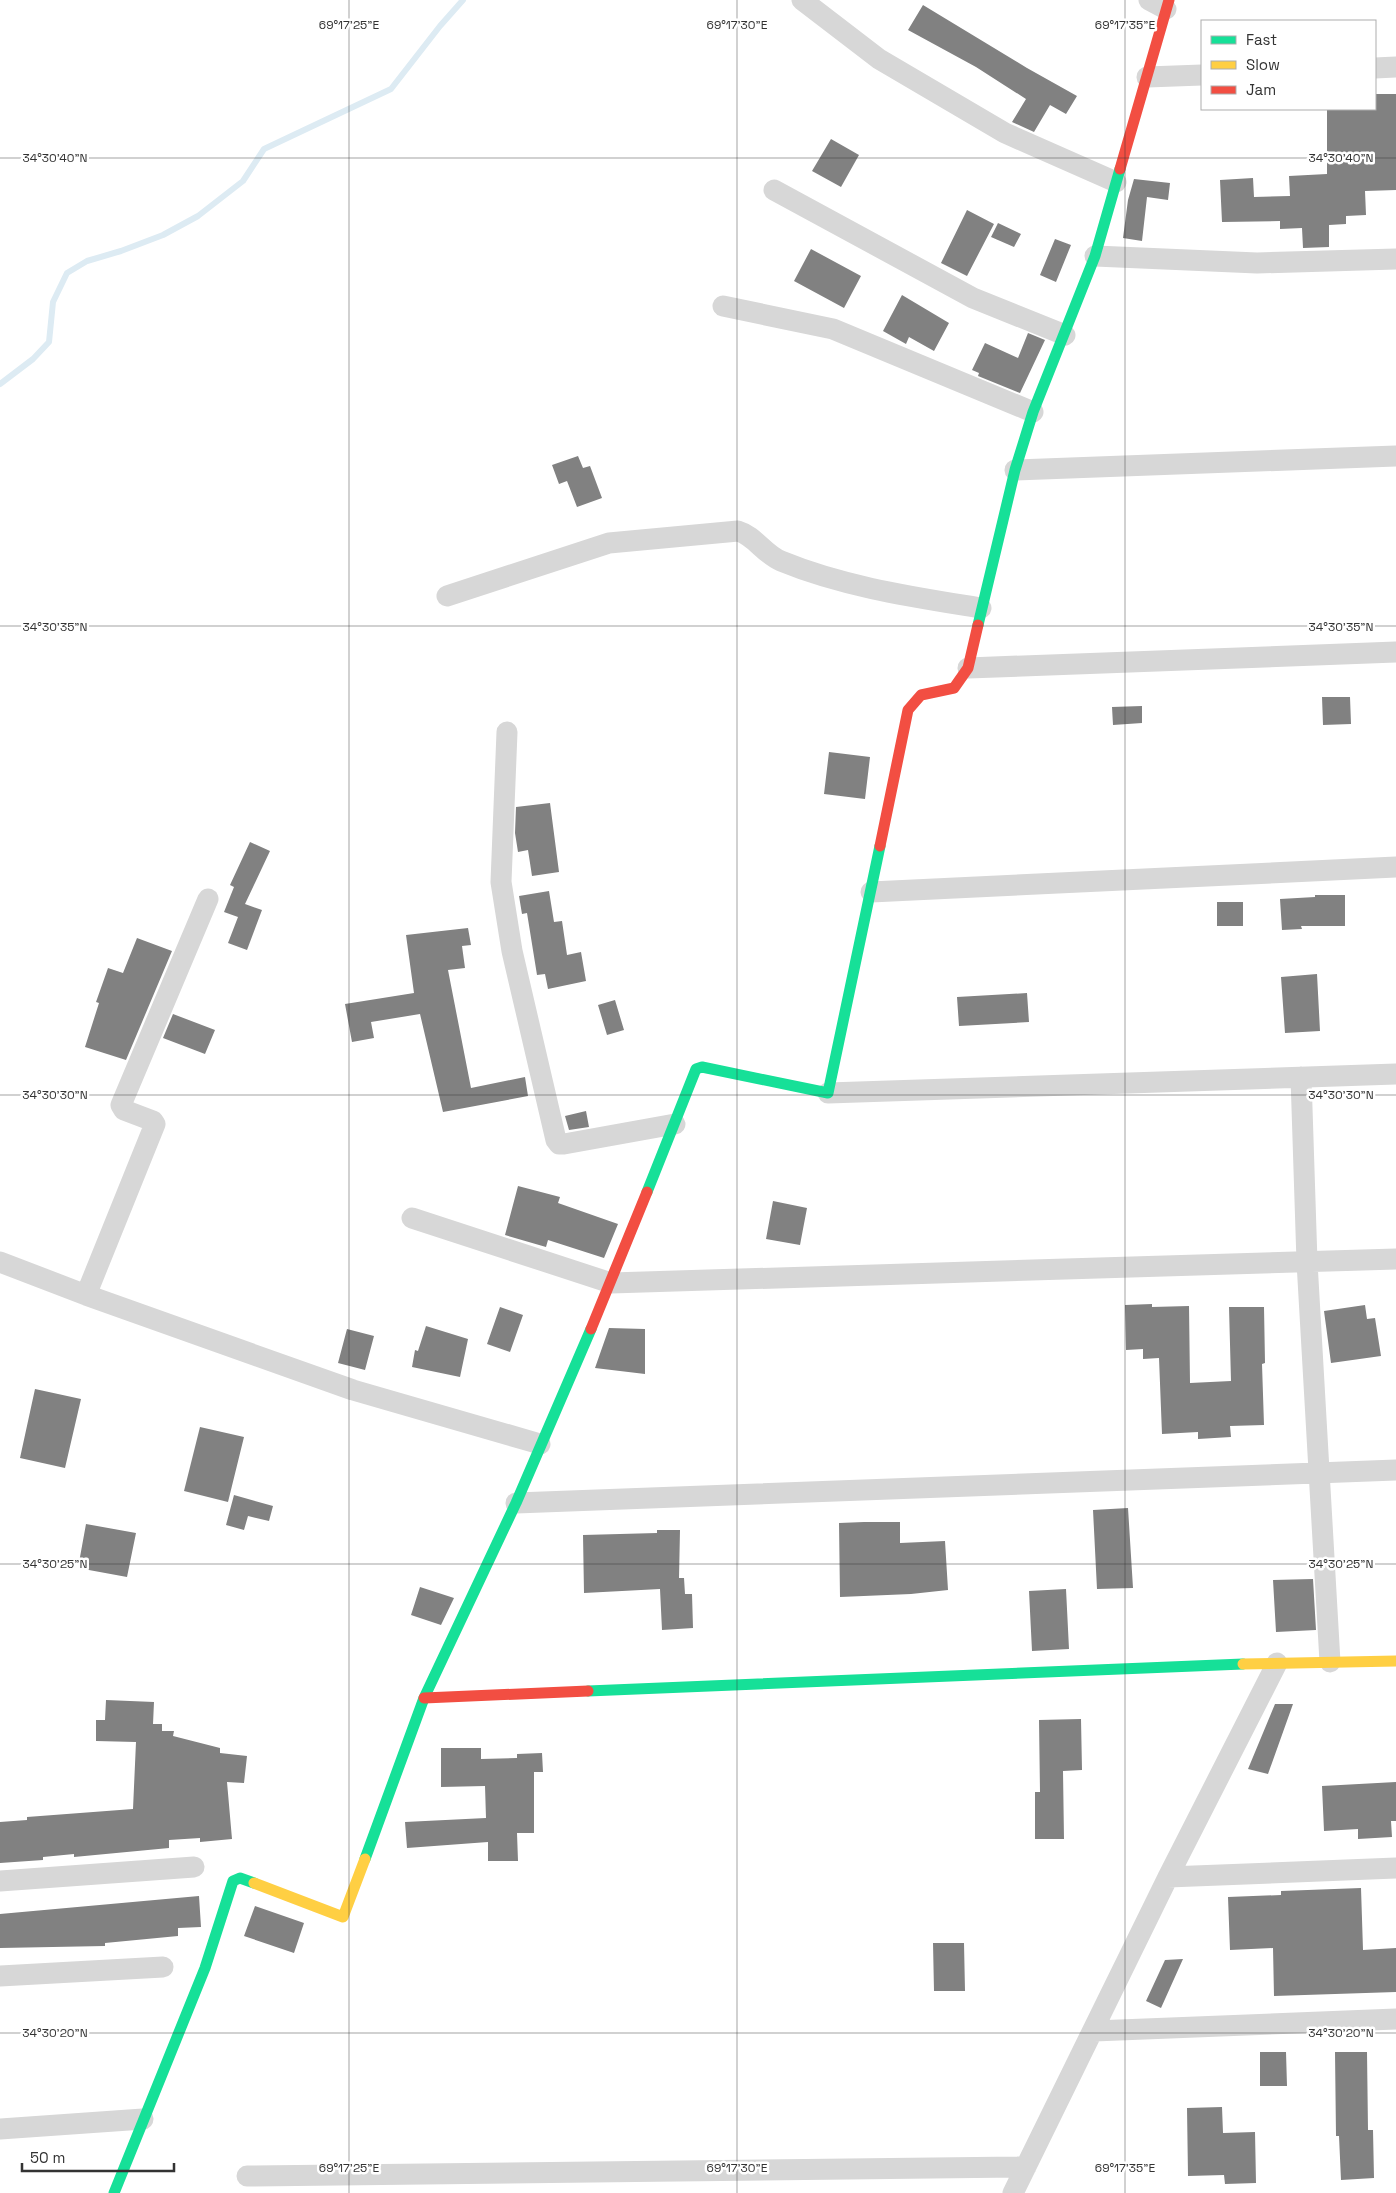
<svg xmlns="http://www.w3.org/2000/svg" width="1396" height="2193" viewBox="0 0 1396 2193" font-family="'Space Grotesk',sans-serif">
<rect width="100%" height="100%" fill="#fff"/>
<g fill="none" stroke-linecap="round" stroke-linejoin="round">
<path stroke="#ddebf3" stroke-width="6" d="M0 384 33 359 49 342 53 302 67 273 87 261 121 251 163 235 198 216 243 181 264 149 391 89 440 26 463 0"/>
</g>
<path fill="#818181" d="M923 5 1027 68 1077 96 1066 114 1050 105 1034 132 1012 122 1026 99 976 67 908 30Z
M1375 94H1396V190L1365 191 1366 215 1346 216V224L1329 225V247L1303 248 1302 228 1280 229V221L1222 222 1220 180 1253 178 1254 197 1290 196 1289 176 1327 174V109H1375Z
M831 139 859 155 841 187 812 171Z
M1134 179 1170 183 1168 200 1147 197 1142 241 1123 238 1128 200Z
M967 210 994 224 967 276 941 263Z
M998 223 1021 234 1014 247 991 237Z
M1055 239 1071 245 1056 282 1040 275Z
M811 249 861 276 844 308 794 281Z
M902 295 949 323 934 351 909 337 906 344 883 331Z
M1028 333 1045 340 1020 393 978 376 979 373 972 370 985 343 1018 358Z
M578 456 583 468 590 466 602 498 577 507 567 481 559 484 552 465Z
M1322 697H1350L1351 724 1323 725Z
M1142 706V723L1113 725 1112 707Z
M829 752 870 757 865 799 824 794Z
M550 803 559 872 532 876 528 850 518 852 515 833 516 807Z
M250 842 270 851 245 904 262 910 247 950 228 943 238 917 224 912 234 887 230 885Z
M549 891 554 922 562 921 567 955 581 952 586 981 548 989 545 974 537 975 527 913 522 914 519 896Z
M1315 895H1345V926H1301L1302 929 1282 930 1280 899 1315 897Z
M1217 902H1243V926H1217Z
M468 928 471 945 462 946 465 968 448 970 471 1088 525 1077 528 1096 443 1112 420 1014 371 1022 374 1038 352 1042 345 1004 414 993 406 935Z
M137 938 172 951 126 1060 85 1047 99 1003 96 1002 108 968 123 973Z
M1317 974 1320 1031 1285 1033 1281 977Z
M1027 993 1029 1022 959 1026 957 997Z
M615 1000 624 1030 607 1035 598 1005Z
M173 1014 215 1030 205 1054 163 1038Z
M586 1111 589 1127 569 1130 565 1116Z
M518 1186 560 1197 558 1203 618 1224 604 1258 548 1240 546 1247 505 1235Z
M773 1201 807 1208 800 1245 766 1239Z
M1152 1304V1307L1189 1306 1190 1383 1231 1381 1229 1307H1264L1265 1363 1262 1364 1264 1425 1230 1426 1231 1437 1198 1439V1432L1162 1434 1159 1358 1143 1359V1349L1126 1350 1125 1305Z
M1365 1305 1367 1319 1375 1318 1381 1356 1331 1363 1324 1311Z
M500 1307 523 1315 510 1352 487 1344Z
M426 1326 468 1339 460 1377 412 1367 415 1350 418 1351Z
M609 1328 645 1329V1374L595 1368Z
M347 1329 374 1336 365 1370 338 1363Z
M35 1389 81 1399 65 1468 20 1458Z
M200 1427 244 1437 228 1502 184 1491Z
M234 1495 273 1506 269 1521 248 1516 244 1530 226 1525Z
M1128 1508 1133 1588 1097 1589 1093 1510Z
M864 1522H900V1543L945 1541 948 1590 911 1594 840 1597 839 1523Z
M86 1524 136 1533 127 1577 78 1568Z
M657 1530H680L679 1578H684L685 1594H692L693 1628 662 1630 660 1589 584 1593 583 1535 657 1533Z
M1313 1579 1316 1630 1276 1632 1273 1580Z
M420 1587 454 1598 441 1625 411 1615Z
M1066 1589 1069 1649 1032 1651 1029 1591Z
M106 1700 154 1702 153 1724H162V1731H174L173 1736 220 1748V1753L247 1756 244 1783 227 1782 232 1839 200 1842V1838L169 1840V1848L74 1857V1854L43 1857V1860L0 1863V1822L27 1820V1817L133 1809 136 1742 96 1741V1720H105Z
M1275 1704H1293L1268 1774 1248 1769Z
M1081 1719 1082 1770 1063 1771 1064 1839H1035V1792H1040L1039 1720Z
M441 1748H481V1759L517 1758V1754L542 1753 543 1772H534V1833H517L518 1861H488V1842L407 1848 405 1822 486 1818 485 1786 441 1787Z
M1396 1782V1821H1391L1392 1837 1358 1839V1829L1324 1831 1322 1786Z
M1361 1888 1363 1950 1396 1948V1992L1274 1996 1273 1948 1230 1950 1228 1897 1281 1895V1891Z
M199 1896 201 1927 178 1928V1936L105 1943V1946L0 1948V1914Z
M255 1906 304 1923 294 1953 244 1936Z
M933 1943H964L965 1991H934Z
M1183 1959 1161 2008 1146 2001 1165 1960Z
M1260 2052H1286L1287 2086H1260Z
M1335 2052H1367L1368 2130H1373L1374 2178 1341 2180 1339 2136H1336Z
M1222 2107 1223 2133 1255 2132 1256 2183 1225 2184 1224 2175 1188 2176 1187 2108Z"/>
<g fill="none" stroke-linecap="round" stroke-linejoin="round">
<path stroke="#d7d7d7" stroke-width="21" d="M802 0 879 59 1005 133 1116 182
M1149 0 1166 9
M1375 68 1396 67
M1147 77 1202 75
M774 190 973 298 1065 335
M1095 256 1257 263 1396 259
M723 306 833 329 1033 412
M1015 470 1396 456
M447 596 609 543 738 531C755 536 764 554 781 561 844 587 914 597 981 608
M968 668 1396 652
M507 732 501 882 512 951 556 1140 559 1144H564L675 1124
M871 892 1396 867
M1301 1077 1307 1262 1330 1662
M828 1093 1396 1074
M412 1218 611 1283 1396 1259
M0 1262 86 1295 353 1390 540 1444
M86 1295 155 1124 153 1121 124 1110 121 1105 208 899
M516 1503 1396 1470
M1168 1877 1396 1868
M0 1881 194 1867
M0 1976 163 1967
M1094 2031 1396 2019
M0 2129 143 2119
M247 2176 1026 2167
M1013 2193 1168 1877 1277 1663"/>
<path stroke="#16e098" stroke-width="11" d="M978 625 1015 470 1033 412 1095 256 1120 169
M647 1192 696 1069 702 1067 828 1093 880 846
M588 1691 1243 1664
M365 1859 424 1698 516 1503 591 1329
M114 2193 205 1968 233 1881 240 1878 254 1883"/>
<path stroke="#ffcf43" stroke-width="11" d="M1243 1664 1396 1661
M254 1883 343 1917 365 1859"/>
<path stroke="#f24e42" stroke-width="11" d="M1120 169 1169 0
M880 846 908 710 921 695 954 688 968 668 978 625
M591 1329 647 1192
M424 1698 588 1691"/>
</g>
<path fill="none" stroke="#333" stroke-width="1" stroke-opacity="0.45" d="M349 0V2193M737 0V2193M1125 0V2193M0 158H1396M0 626H1396M0 1095H1396M0 1564H1396M0 2033H1396"/>
<g font-size="12" text-anchor="middle" fill="#333" stroke="#fff" stroke-width="5" stroke-linejoin="round" paint-order="stroke">
<text x="349" y="29">69°17'25"E</text>
<text x="737" y="29">69°17'30"E</text>
<text x="1125" y="29">69°17'35"E</text>
<text x="55" y="162">34°30'40"N</text>
<text x="1341" y="162">34°30'40"N</text>
<text x="55" y="631">34°30'35"N</text>
<text x="1341" y="631">34°30'35"N</text>
<text x="55" y="1099">34°30'30"N</text>
<text x="1341" y="1099">34°30'30"N</text>
<text x="55" y="1568">34°30'25"N</text>
<text x="1341" y="1568">34°30'25"N</text>
<text x="55" y="2037">34°30'20"N</text>
<text x="1341" y="2037">34°30'20"N</text>
<text x="349" y="2172">69°17'25"E</text>
<text x="737" y="2172">69°17'30"E</text>
<text x="1125" y="2172">69°17'35"E</text>
</g>
<rect x="1201" y="20" width="175" height="90" fill="#ffffff" stroke="#adadad"/>
<rect x="1211" y="36" width="25" height="8" fill="#16e098" stroke="#adadad"/>
<text x="1246" y="45" font-size="15" fill="#333333">Fast</text>
<rect x="1211" y="61" width="25" height="8" fill="#ffcf43" stroke="#adadad"/>
<text x="1246" y="70" font-size="15" fill="#333333">Slow</text>
<rect x="1211" y="86" width="25" height="8" fill="#f24e42" stroke="#adadad"/>
<text x="1246" y="95" font-size="15" fill="#333333">Jam</text>
<path d="M22 2163v8h152v-8" fill="none" stroke="#333333" stroke-width="2.5"/>
<text x="30" y="2163" font-size="15" fill="#333333" stroke="#ffffff" stroke-width="4" paint-order="stroke">50 m</text>
</svg>
